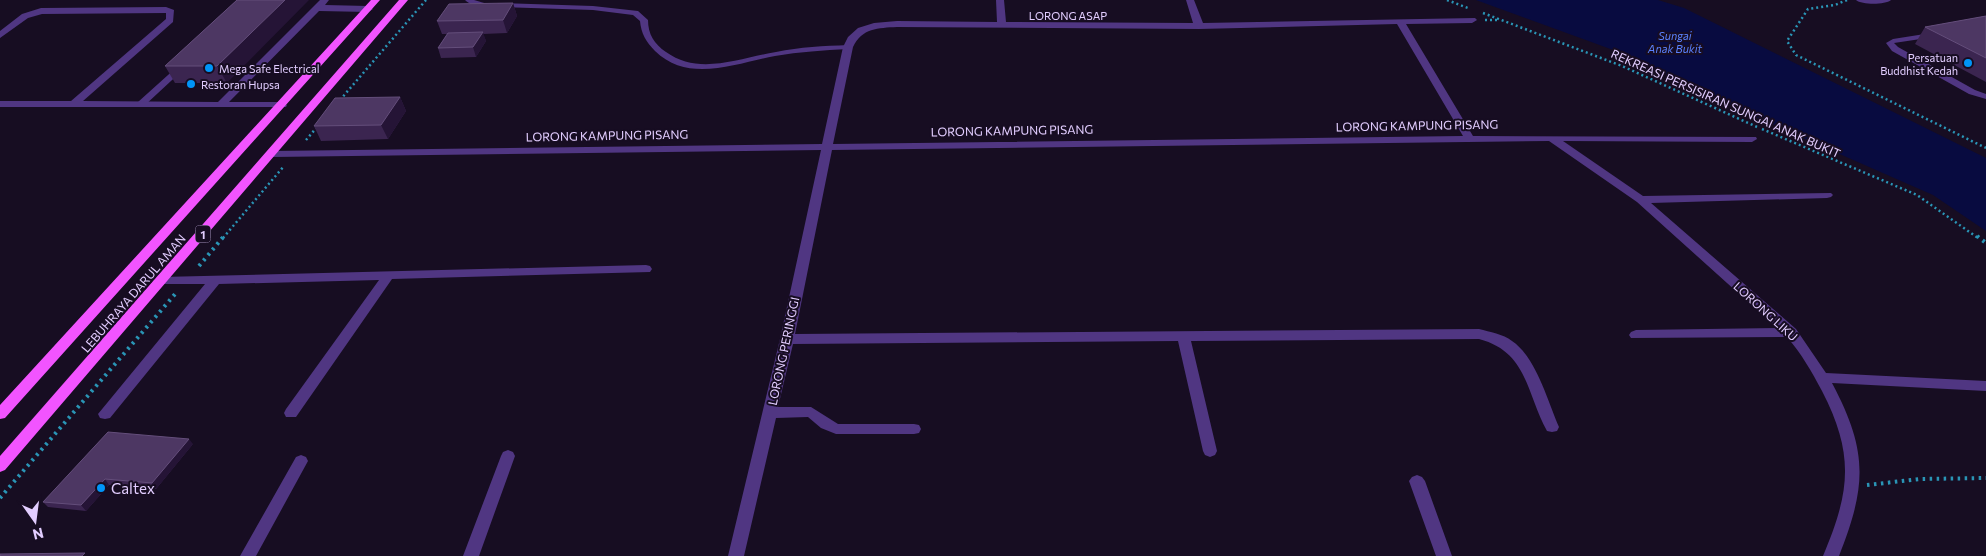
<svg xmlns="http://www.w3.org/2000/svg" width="1986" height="556" viewBox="0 0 1986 556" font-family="Commissioner,sans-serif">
<rect width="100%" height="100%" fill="#170d22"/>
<path fill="#080b40" d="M1476 0H1658L1684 8 1986 158V231L1933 195 1760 119 1616 51Z"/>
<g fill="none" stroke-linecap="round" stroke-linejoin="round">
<path stroke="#2a95b6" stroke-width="2.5" stroke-dasharray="2 3" stroke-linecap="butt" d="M1447 0 1468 8
M1847 0 1835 5 1808 9 1787 41 1796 55 1986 148
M1483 13 1622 66 1757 127
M1485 20H1499
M340 100 426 0
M1762 129 1917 195 1978 238
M306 140 318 126
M223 238 284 166"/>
<path stroke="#2a95b6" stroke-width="4" stroke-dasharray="2.5 4.5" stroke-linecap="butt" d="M1977 236 1986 243
M199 266 224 236
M1867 485 1920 479 1986 478
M0 498 176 293"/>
<path fill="#503682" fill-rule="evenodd" d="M465 0H474L491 5C484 9 471 6 465 0Z
M498 3 593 6 638 11 648 20C648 34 654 44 666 52 699 76 739 58 776 52 800 47 824 46 848 45L852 47 848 49C824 50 799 52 775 56 736 63 689 84 655 51 646 42 641 33 640 21L633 15 593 10 501 7 497 5Z
M1931 33 1935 35 1934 37 1894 43 1898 47 1975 90 1986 94V99L1969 94 1892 51 1886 43 1893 39Z
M178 66H181L185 68 144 106H138V102Z"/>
<path fill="#503682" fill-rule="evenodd" d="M320 0H329L325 5 368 6 373 9 368 12 319 11 229 102H282L287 105 286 107H0V101H71L166 19V13L42 14 28 18 0 38V31L22 14 41 8 166 7 174 10 173 22 83 101 218 102Z
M996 0H1004L1006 22 1193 23 1186 0H1194L1203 23 1475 18 1477 20 1472 23 1406 24 1473 136 1756 137 1757 139 1752 142 1563 141 1643 196 1831 193 1833 195 1831 197 1827 198 1651 203 1796 329 1826 373 1986 381V391L1832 383C1868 451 1867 485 1839 556H1823C1850 492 1855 455 1822 391 1812 372 1801 353 1787 337L1631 338 1629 335 1631 332 1636 330 1777 328 1637 202 1549 141 832 150 795 334 1479 329C1490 332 1503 334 1512 341 1536 357 1548 402 1559 427L1557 431 1552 432 1547 431C1526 393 1528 352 1479 339L1191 341 1217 451 1215 455 1210 457 1205 455 1203 451 1178 341 793 344 778 407H811L838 424H914L919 425 921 429 919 433 914 434H836L821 428 808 417 776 418 744 556H728L780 339 821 150 273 157 268 154 273 151 822 144 843 47 848 37 858 28 874 23 897 21 997 22ZM1397 24 1463 136 833 144 853 47C862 28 878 28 897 27L1199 29Z
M1856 0H1891C1885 5 1862 5 1856 0Z
M646 265 650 266 652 269 650 272 392 279 296 417H286L284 413 286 409 379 280 219 284 110 418 105 419 100 418 98 414 205 284H157L155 281 161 277Z
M508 450 513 452 515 456 479 556H463L501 456 503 452Z
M301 455 306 457 308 461 256 556H240L296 457Z
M1417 475 1422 477 1425 481 1452 556H1436L1409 481 1412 477Z"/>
<path fill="#f254ff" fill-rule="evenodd" d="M371 0H380L5 418 0 419V405Z
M399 0H408L5 470 0 472V456Z"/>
</g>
<path fill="#3b2550" d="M237 0 227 83H175L165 66Z
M513 3 517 16 507 33 483 34 486 41 476 57 441 58 438 48 447 34H442L437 21Z
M1986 16V82L1915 44 1925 27Z
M400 97 406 111 388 139 321 141 314 126Z
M193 444 156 489 109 485 86 511 48 507 43 502Z"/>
<path fill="#251436" d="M285 0H309L227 83 217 66Z
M513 3 517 16 507 33 503 20Z
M483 32 486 41 476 57 473 47Z
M400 97 406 111 388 139 381 125Z
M189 439 193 444 156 489 152 483Z
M105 479 109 485 86 511 81 505Z"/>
<path fill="#4d3763" stroke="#644e7b" d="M237 0H285L217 66H165Z
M513 3 503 20 437 21 449 4Z
M1986 16V58L1925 27Z
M483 32 473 47 438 48 448 33Z
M400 97 381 125 314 126 335 98Z
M108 432 189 439 152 483 105 479 81 505 43 502Z
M85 553 82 556H0V554Z"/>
<g fill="#0095f8" stroke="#170d22" stroke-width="2">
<circle cx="1968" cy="63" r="5"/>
<circle cx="209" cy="68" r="5"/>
<circle cx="191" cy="84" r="5"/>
<circle cx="101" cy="488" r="5"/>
</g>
<g text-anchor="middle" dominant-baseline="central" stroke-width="4" stroke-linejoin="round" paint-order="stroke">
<g font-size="11" fill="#e2cdff" stroke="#170d22">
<text x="1068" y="15">LORONG ASAP</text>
</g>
<g font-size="11" font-style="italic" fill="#5b82ff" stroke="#170d22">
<text x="1675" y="35">Sungai<tspan x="1675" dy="13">Anak Bukit</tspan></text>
</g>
<g font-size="11" fill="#e2cdff" stroke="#170d22" text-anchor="start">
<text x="1958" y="57" text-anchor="end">Persatuan<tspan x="1958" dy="13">Buddhist Kedah</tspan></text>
<text x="219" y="68">Mega Safe Electrical</text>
<text x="201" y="84">Restoran Hupsa</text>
</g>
<rect fill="#170d22" stroke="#a593bd" stroke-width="1" x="195.5" y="225.5" width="15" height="17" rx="4"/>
<g font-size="11" font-weight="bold" fill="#e2cdff">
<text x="203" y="234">1</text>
</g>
<g font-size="12" fill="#e2cdff" stroke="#170d22">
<text transform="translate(1726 103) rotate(24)">REKREASI PERSISIRAN SUNGAI ANAK BUKIT</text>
<text transform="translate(1417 125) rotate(-1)">LORONG KAMPUNG PISANG</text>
<text transform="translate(1012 130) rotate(-1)">LORONG KAMPUNG PISANG</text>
<text transform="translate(607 135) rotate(-1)">LORONG KAMPUNG PISANG</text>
<text transform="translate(133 293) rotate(-49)">LEBUHRAYA DARUL AMAN</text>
<text transform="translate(1766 311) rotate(42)">LORONG LIKU</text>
<text transform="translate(783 351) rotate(-78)">LORONG PERINGGI</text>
</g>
<g font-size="15" fill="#e2cdff" stroke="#170d22" text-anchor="start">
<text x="111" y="488">Caltex</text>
</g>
</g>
<g transform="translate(35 521) rotate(166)" stroke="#170d22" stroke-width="4" paint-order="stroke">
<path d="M0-4L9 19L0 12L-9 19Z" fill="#e2cdff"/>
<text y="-8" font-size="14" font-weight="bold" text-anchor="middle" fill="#e2cdff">N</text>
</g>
</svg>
